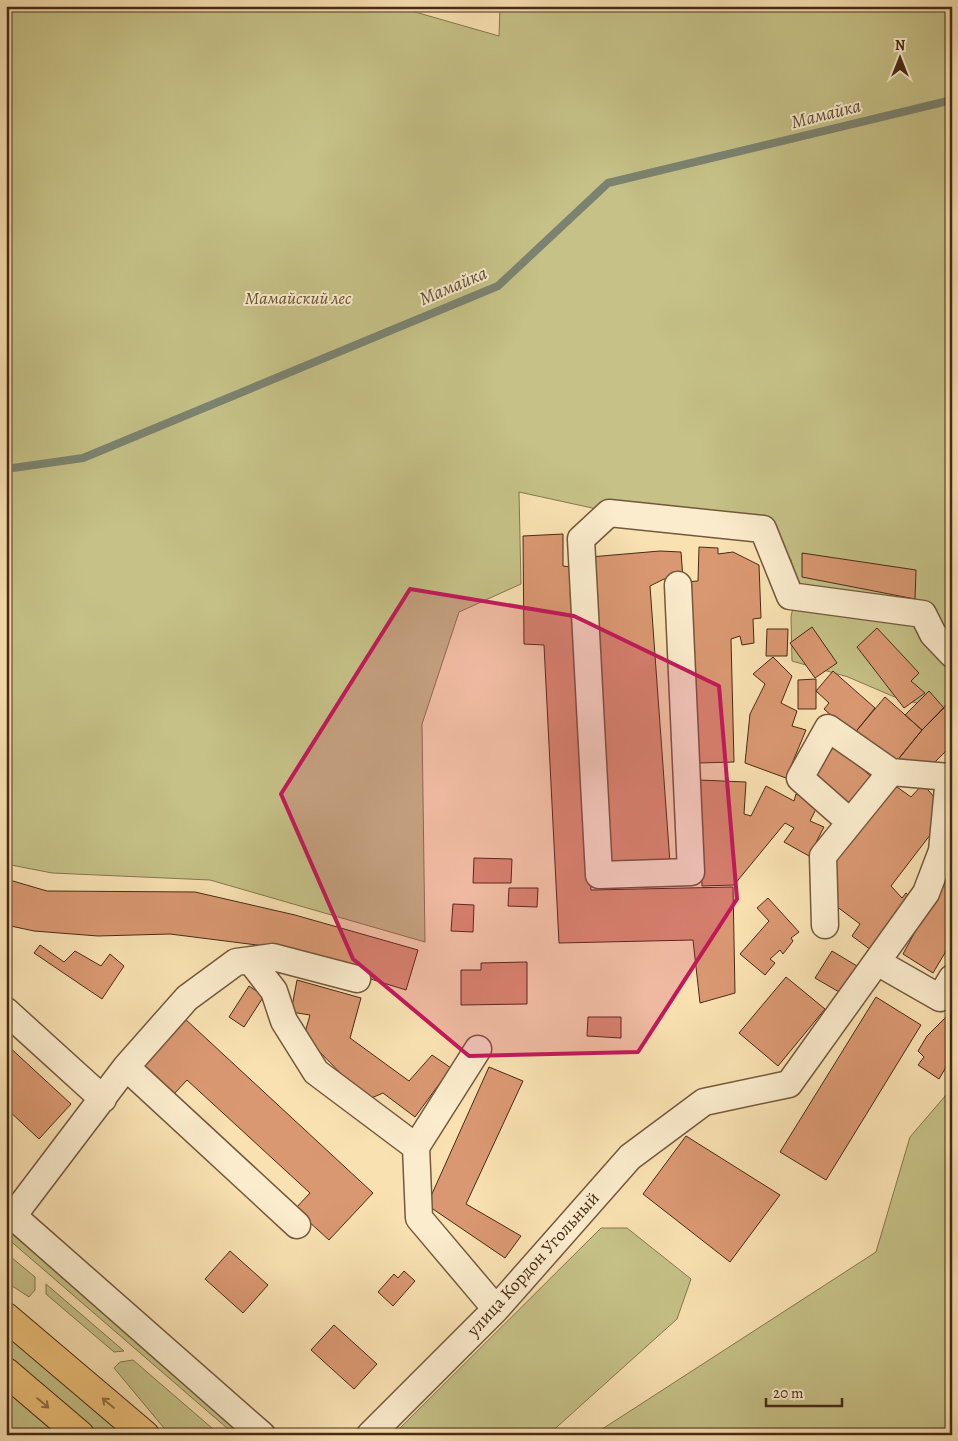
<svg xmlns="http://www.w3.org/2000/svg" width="958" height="1441" viewBox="0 0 958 1441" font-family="Alegreya,serif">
<rect width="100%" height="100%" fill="#f9e1b2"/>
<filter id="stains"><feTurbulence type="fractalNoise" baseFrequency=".004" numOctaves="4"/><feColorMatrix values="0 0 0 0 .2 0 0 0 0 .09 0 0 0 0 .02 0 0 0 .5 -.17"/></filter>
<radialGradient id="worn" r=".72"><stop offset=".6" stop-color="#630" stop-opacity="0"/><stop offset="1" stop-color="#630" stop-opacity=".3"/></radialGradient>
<path fill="#c5c187" stroke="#86764e" d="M6 6H394L499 36 500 6H952V712L897 698 848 677 792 661 791 617 797 587 791 560 767 519 679 527 519 492 521 584 459 612 422 724 425 942 210 880 52 873 6 864Z
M952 1088V1435H593L876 1252 910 1137Z
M601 1228H627L691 1279 677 1319 548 1435H393Z
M12 1233 247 1435H235L7 1238Z
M6 1253 35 1277V1290L29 1297 6 1282Z
M46 1284 124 1351 114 1352 46 1294Z
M6 1333 125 1435H100L6 1354Z
M133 1360 220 1435H172L164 1428 114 1368 120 1362Z
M6 1391 57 1435H19L6 1424Z"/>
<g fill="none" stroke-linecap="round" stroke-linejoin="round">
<path stroke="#7b8370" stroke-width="8" d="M6 469 83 458 498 286 608 183 952 100"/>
</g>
<path fill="#da9872" stroke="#472a15" d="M563 534V566L571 567 591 890 733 887 735 993 700 1003 693 940 559 943 544 645 524 644 523 536Z
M699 547 718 548V554L733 552 759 565 761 618 753 619 754 643 742 645 740 636 731 639 734 762 699 763 684 582 698 581Z
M660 551 681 552 683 579H664L650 586 670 863 610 867 590 557Z
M802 553 916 570 915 599 802 577Z
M812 627 837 663 815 678 790 643Z
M877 628 919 673 911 681 925 693 904 708 857 647Z
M767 629H788L787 656H766Z
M773 657 792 676 781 703 797 711 792 726 806 730 786 778 745 763 750 714 765 684 753 674Z
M833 671 875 708 853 735 824 709 829 703 816 691Z
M816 679V709H798V680Z
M929 691 944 708 922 730 905 715Z
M885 697 922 730 896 762 853 735Z
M952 699V731L949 734 952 736V745L920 777 896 762 922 730Z
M835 745 875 780 853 810 812 775Z
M699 780 746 782 744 814 751 816 766 786 794 801 796 794 818 805 810 821 824 827 809 856 784 842 794 828 785 823 734 885 702 886Z
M923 784 940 804 937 826 891 886 902 898 906 893 912 899 875 953 852 936 860 924 832 903 837 847 897 787 911 797Z
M474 858 512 859 511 883H473Z
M952 864V941L933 973 903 954Z
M6 879 47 891 195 892 295 915 418 950 406 990 265 946 170 934 98 936 34 931 6 925Z
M509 888H538L537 907 508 906Z
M768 898 799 932 791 938 793 941 783 954 780 950 770 959 775 963 765 975 740 954 769 921 757 908Z
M453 904 474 905 473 932 451 931Z
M40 945 64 962 75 951 101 966 110 954 124 966 102 999 34 953Z
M832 951 862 969 846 996 815 978Z
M527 962V1004L461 1005V970H481V963Z
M786 977 825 1009 778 1066 739 1033Z
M297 980 361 998 350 1038 409 1081 432 1055 451 1068 415 1117 383 1093 367 1100 304 1036 310 1015 291 1012Z
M249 986 264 996 244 1027 229 1017Z
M876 997 921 1025 826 1180 780 1152Z
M952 1011V1057L939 1079 918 1065 924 1057 918 1051 927 1036Z
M183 1017 373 1193 329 1240 295 1209 310 1193 187 1080 173 1095 139 1064Z
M588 1017H621V1038L587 1036Z
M6 1044 71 1104 39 1139 6 1108Z
M489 1067 523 1081 466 1204 521 1236 505 1258 427 1205Z
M686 1136 780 1195 730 1262 643 1194Z
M230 1251 268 1285 243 1313 205 1279Z
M404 1271 415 1281 393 1306 378 1292 394 1274 398 1278Z
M334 1325 377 1364 354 1389 311 1350Z"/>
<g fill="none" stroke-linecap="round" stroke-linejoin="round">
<defs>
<path id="minor" d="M678 585 691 872 599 875 581 539 609 513 763 529 790 596 923 614 933 634 952 654
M850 822 800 778 828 728 891 772
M250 960 274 991 284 1021 316 1072 416 1147
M877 962 940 998 952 978
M6 1011 103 1099
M478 1049 416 1147 419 1218 496 1309
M126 1067 187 998 236 962 273 957 357 979
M262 1435 13 1216 126 1067 297 1225
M370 1435 496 1309 630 1157 704 1102 789 1084 926 893 942 851 949 777 891 772 823 856 825 925"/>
<path id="major" d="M6 1317 145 1435
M6 1372 80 1435"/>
</defs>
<use href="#minor" stroke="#74583c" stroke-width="29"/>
<use href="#major" stroke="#472a15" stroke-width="30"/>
<use href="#minor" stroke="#fbeccd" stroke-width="26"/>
<use href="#major" stroke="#ecc079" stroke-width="28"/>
</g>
<defs><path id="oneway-shaft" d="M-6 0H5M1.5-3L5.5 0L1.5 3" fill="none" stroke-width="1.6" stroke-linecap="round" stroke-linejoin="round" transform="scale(1.25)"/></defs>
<g stroke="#916e42">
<use href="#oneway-shaft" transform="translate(43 1403) rotate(40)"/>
<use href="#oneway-shaft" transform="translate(108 1403) rotate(-140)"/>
</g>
<path fill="#c2185b" fill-opacity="0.2" stroke="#c2185b" stroke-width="4" stroke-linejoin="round" d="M410 589 574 616 719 686 737 899 638 1052 469 1056 353 959 281 794Z"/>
<g text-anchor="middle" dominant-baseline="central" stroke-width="4" stroke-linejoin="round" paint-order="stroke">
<g font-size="18" font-style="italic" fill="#665032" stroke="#fbeccd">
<text x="298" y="298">Мамайский лес</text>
</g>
<g font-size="18" fill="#472a15" stroke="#fbeccd">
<text transform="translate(533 1264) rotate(-48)">улица Кордон Угольный</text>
</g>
<g font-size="19" font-style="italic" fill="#5d4f3b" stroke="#fbeccd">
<text transform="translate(826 114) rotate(-14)">Мамайка</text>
<text transform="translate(453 286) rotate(-23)">Мамайка</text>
</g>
</g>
<rect width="958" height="1441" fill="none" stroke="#f9e1b2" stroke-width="25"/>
<rect x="8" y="8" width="943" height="1426" fill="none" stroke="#472a15" stroke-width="2.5"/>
<rect x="12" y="12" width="933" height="1416" fill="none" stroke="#472a15"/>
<g transform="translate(900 58)" stroke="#fbeccd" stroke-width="4" paint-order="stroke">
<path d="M0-4L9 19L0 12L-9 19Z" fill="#472a15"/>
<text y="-8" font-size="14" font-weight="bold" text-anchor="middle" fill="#472a15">N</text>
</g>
<path d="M766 1398v8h76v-8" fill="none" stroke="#472a15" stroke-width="2.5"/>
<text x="773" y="1398" font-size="15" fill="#472a15" stroke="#fbeccd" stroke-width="4" paint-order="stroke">20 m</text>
<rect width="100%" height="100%" filter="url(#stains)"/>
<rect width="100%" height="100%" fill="url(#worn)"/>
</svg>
